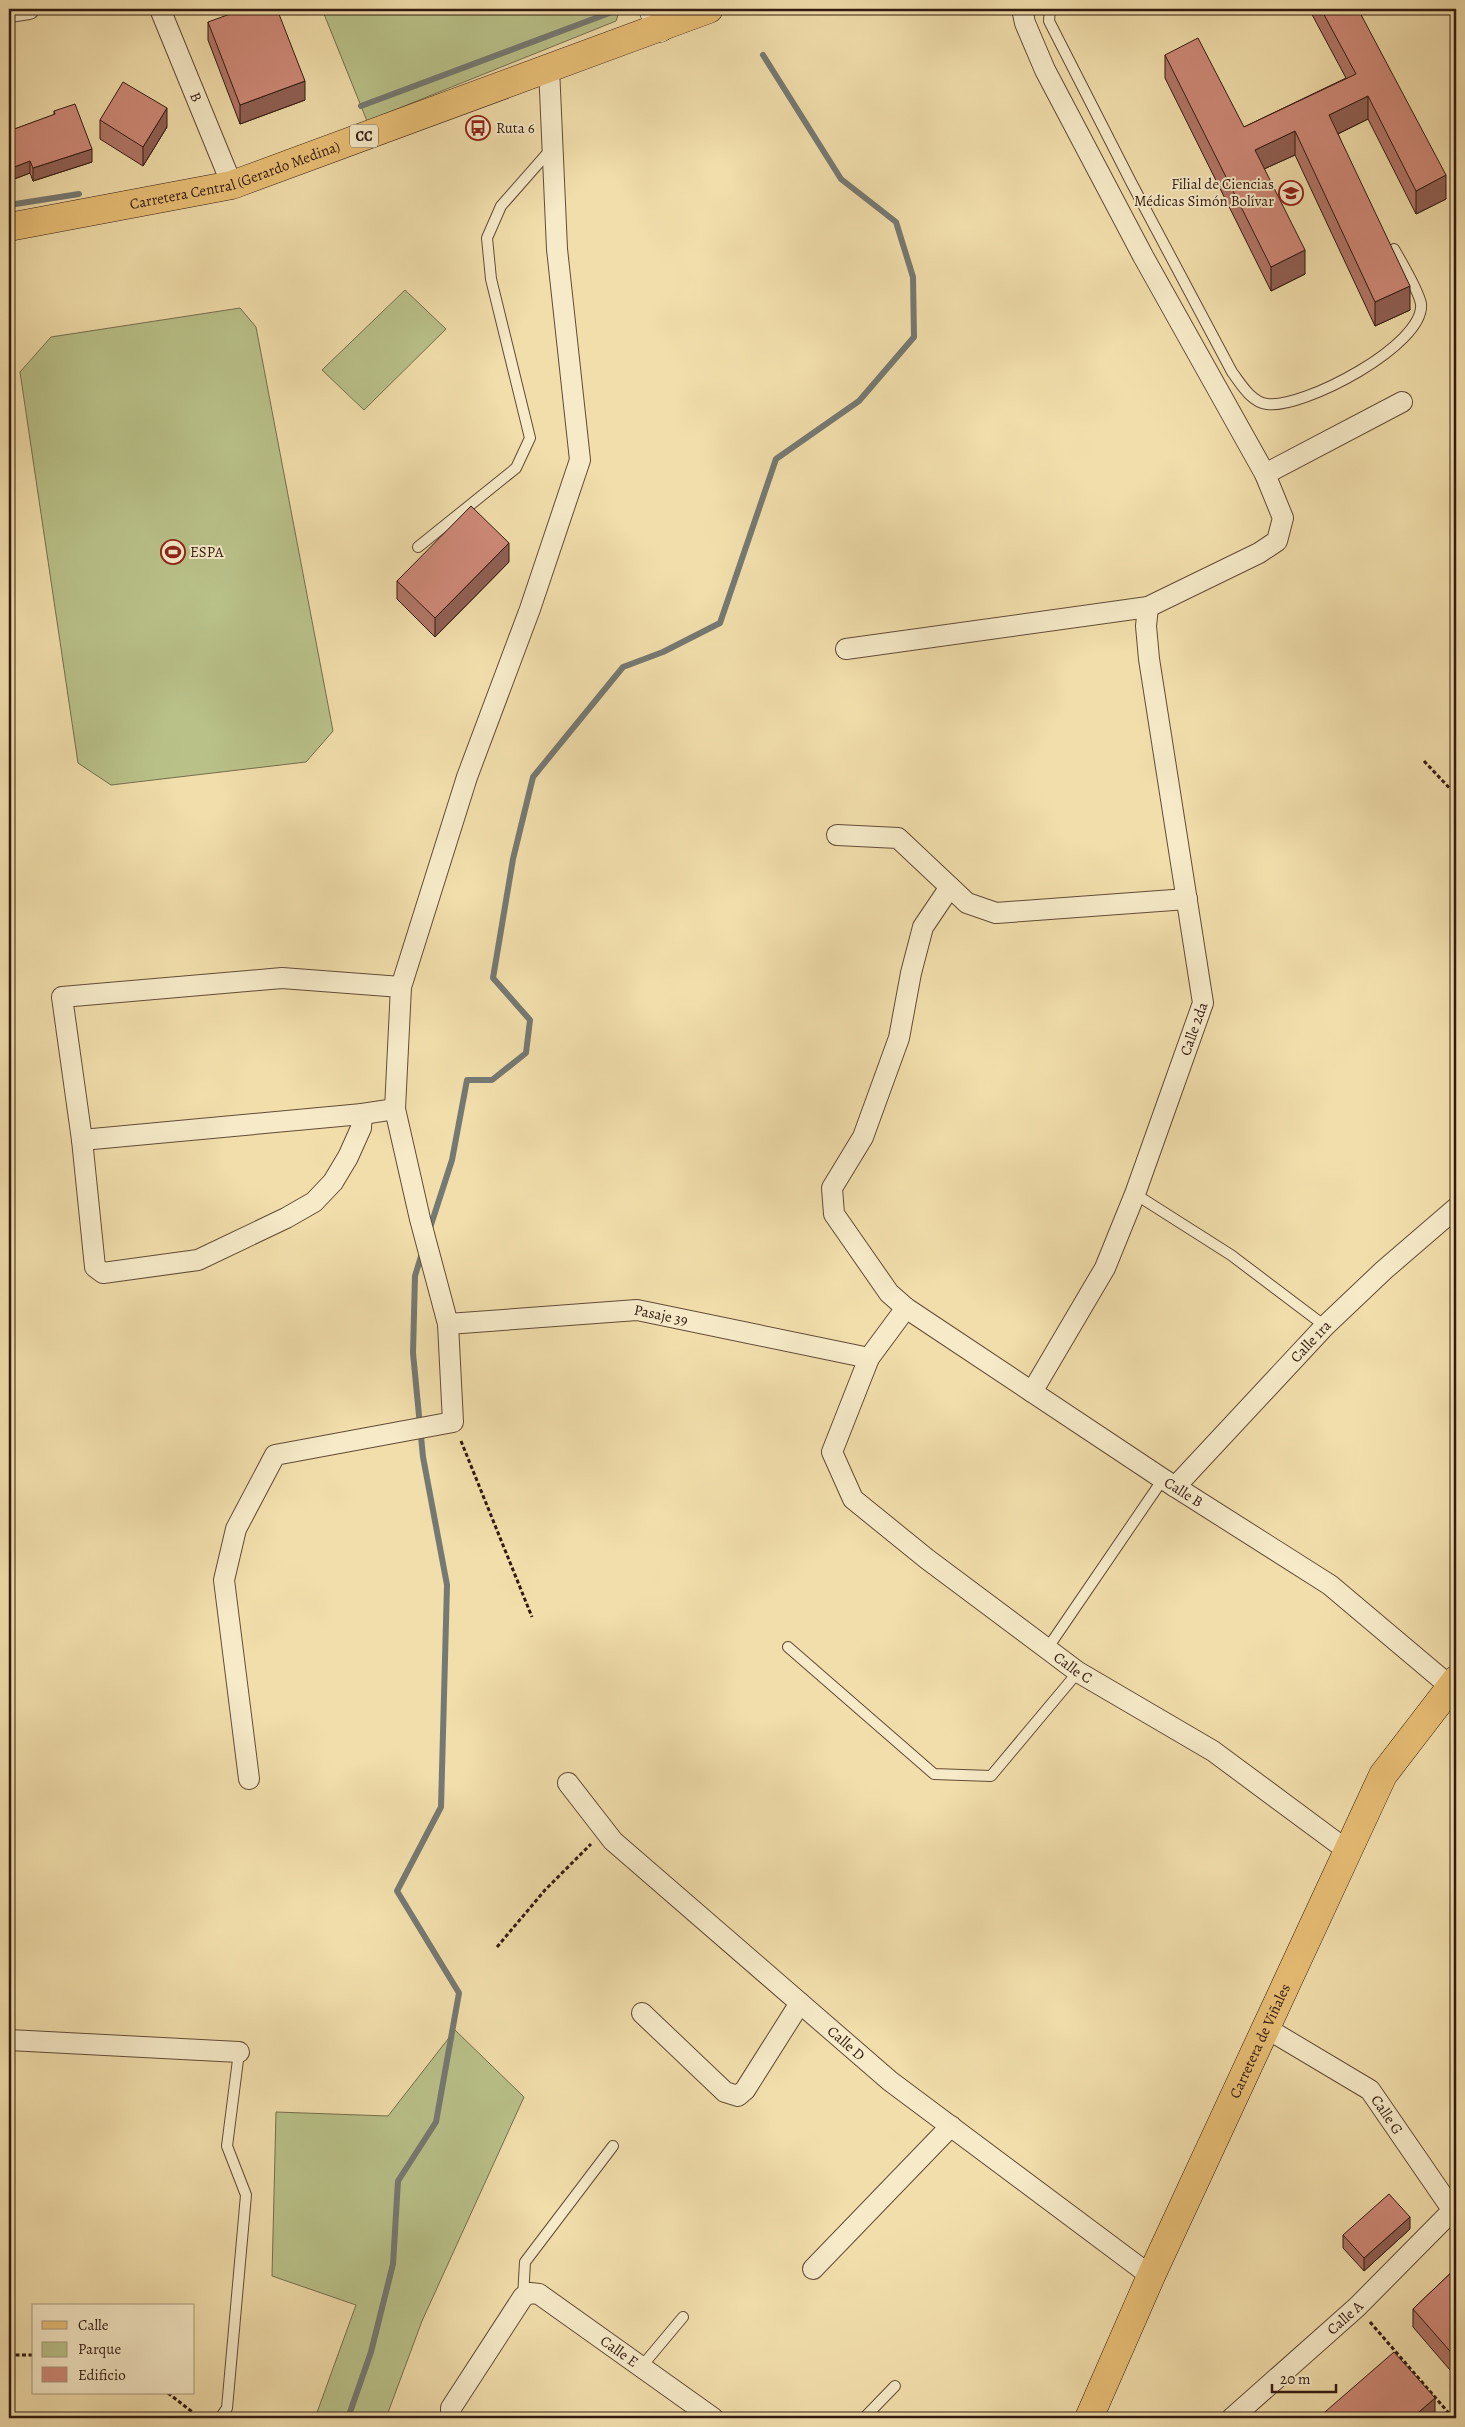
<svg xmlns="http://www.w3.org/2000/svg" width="1465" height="2427" viewBox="0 0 1465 2427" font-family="Alegreya,serif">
<rect width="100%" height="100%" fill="#f1deab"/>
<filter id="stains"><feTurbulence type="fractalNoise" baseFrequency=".004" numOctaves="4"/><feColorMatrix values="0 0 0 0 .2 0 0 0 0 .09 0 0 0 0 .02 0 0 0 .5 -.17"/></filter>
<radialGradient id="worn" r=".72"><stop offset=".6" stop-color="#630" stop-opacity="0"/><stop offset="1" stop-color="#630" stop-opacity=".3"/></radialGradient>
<path fill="#b9c189" stroke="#766e4c" d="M322 9H620L616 21 367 121Z
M405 290 446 329 364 410 322 370Z
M240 308 256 327 333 731 306 762 111 785 78 763 20 372 51 337Z
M455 2030 524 2097 422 2321 386 2418H315L356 2305 272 2276 276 2112 388 2116Z"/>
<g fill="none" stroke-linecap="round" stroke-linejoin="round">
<path stroke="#757973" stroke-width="6" d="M361 106 620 9
M9 205 79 194
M429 1231 452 1160 467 1080H492L526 1053 530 1020 493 978 513 859 533 777 623 667 663 652 720 623 776 459 859 401 914 337 913 277 896 222 841 179 763 55
M348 2418 371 2352 393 2264 398 2181 436 2122 459 1993 397 1891 441 1807 447 1585 423 1457 413 1353 415 1276 422 1253"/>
<defs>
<path id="lane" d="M1050 9 1049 21 1131 182 1232 372C1241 384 1251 402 1267 404 1303 409 1425 345 1421 304 1419 292 1401 261 1394 249
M418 547 516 468 530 438 491 279 487 238 501 206 552 148
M1135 1194 1231 1255 1325 1326
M788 1647 934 1774 991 1776 1078 1672
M1047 1649 1163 1479
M523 2297 525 2262 613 2146
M642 2366 683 2317
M220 2418 227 2408 246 2195 227 2146 239 2052
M864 2418 895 2386"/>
<g id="street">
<path id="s1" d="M160 9 232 185"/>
<path d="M9 12 29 9"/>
<path d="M1265 474 1402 402"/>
<path d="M846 649 1148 607 1259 553 1277 541 1283 518 1265 474 1143 256 1045 70 1025 23 1022 9"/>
<path d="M837 835 898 838 967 903 996 913 1187 899"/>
<path id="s2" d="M950 887 923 927 911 973 899 1038 863 1137 832 1188 834 1214 889 1293 906 1308 1163 1479 1330 1585 1451 1687"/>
<path d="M362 1114 361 1128 348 1157 333 1182 314 1202 286 1218 198 1260 103 1273 95 1267 82 1140 62 997 282 978 401 987"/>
<path d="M82 1140 362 1114 395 1109 401 987 467 777 530 609 580 460 557 249 549 68"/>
<path id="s3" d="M906 1308 869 1358 832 1452 853 1499 927 1559 1078 1672 1213 1751 1348 1851"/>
<path id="s4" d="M448 1324 637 1310 869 1358"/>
<path id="s5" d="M1032 1392 1105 1268 1135 1194 1203 1003 1149 659 1146 626 1148 607"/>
<path id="s6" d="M1175 1487 1325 1326 1384 1270 1456 1208"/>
<path d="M249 1779 224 1580 236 1529 275 1455 453 1422 448 1324 420 1219 395 1109"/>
<path id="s7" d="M568 1783 613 1841 890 2081 1151 2276"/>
<path d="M642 2013 725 2092 738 2096 745 2090 800 2003"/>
<path id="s8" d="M1266 2028 1370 2090 1456 2215"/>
<path d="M9 2040 239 2052"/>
<path d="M813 2269 951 2126"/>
<path id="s9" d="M451 2418V2408L523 2297 530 2293 539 2294 713 2418"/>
<path id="s10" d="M1232 2418 1357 2307 1453 2210"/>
</g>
<path id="secondary" d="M653 9 660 28"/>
<g id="primary">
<path id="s11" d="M9 227 232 185 709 9"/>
<path id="s12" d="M1089 2418 1151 2276 1383 1775 1456 1680"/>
</g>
</defs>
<use href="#lane" stroke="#624b37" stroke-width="12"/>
<use href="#street" stroke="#624b37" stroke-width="22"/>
<use href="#secondary" stroke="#321a10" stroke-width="29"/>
<use href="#primary" stroke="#321a10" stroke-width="29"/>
<path stroke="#321a10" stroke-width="3" stroke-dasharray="4 2.5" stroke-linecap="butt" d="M1424 761 1456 795
M461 1441 532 1617
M497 1947 545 1890 591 1844
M1370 2322 1453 2418
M9 2355H34
M168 2393 200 2418"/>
<use href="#lane" stroke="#f6eac8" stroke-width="10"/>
<use href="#street" stroke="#f6eac8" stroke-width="20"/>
<use href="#secondary" stroke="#f6eac8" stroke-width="28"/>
<use href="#primary" stroke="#e8bf76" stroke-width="28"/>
</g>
<path fill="#b17667" stroke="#321a10" d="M1309 9H1358L1446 199 1416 214 1368 119 1338 134 1410 310 1375 326 1295 155 1264 169 1305 274 1271 291 1165 78V55L1244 127 1346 78Z
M208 22 305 100 240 124 208 40Z
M54 111 92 162 33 181 30 173 9 181V131L54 115Z
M100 120 167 127 143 166 100 139Z
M509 562 435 637 397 599V581Z
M1410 2229 1364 2271 1343 2248V2235Z
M1456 2268V2377L1413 2327V2309Z"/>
<path fill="#906054" stroke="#321a10" d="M305 81V100L240 124V105Z
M1368 96V119L1329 138V115Z
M167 108V127L143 166V147Z
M1295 131V155L1255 173V150Z
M92 149V162L33 181V168Z
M30 161V173L9 181V169Z
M1446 175V199L1416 214V191Z
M1305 250V274L1271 291V267Z
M1410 286V310L1375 326V302Z
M509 543V562L435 637V618Z
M1410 2217V2229L1364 2271V2258Z
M1435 2398V2417L1434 2418H1412Z"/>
<path fill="#ce8978" stroke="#321a10" d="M244 9H277L305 81 240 105 208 22Z
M1321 9H1358L1446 175 1416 191 1368 96 1329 115 1410 286 1375 302 1295 131 1255 150 1305 250 1271 267 1165 55 1198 38 1244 127 1356 74Z
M123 82 167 108 143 147 100 120Z
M75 104 92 149 33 168 30 161 9 169V131L55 114 54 111Z
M471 506 509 543 435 618 397 581Z
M1389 2194 1410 2217 1364 2258 1343 2235Z
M1456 2268V2358L1413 2309Z
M1394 2352 1435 2398 1412 2418H1318Z"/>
<defs>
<symbol id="bus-ring" viewBox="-11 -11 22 22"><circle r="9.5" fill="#f6eac8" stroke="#8f2418" stroke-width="1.5"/><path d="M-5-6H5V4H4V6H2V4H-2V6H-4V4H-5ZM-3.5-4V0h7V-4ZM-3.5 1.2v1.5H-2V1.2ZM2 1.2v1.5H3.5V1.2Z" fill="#8f2418"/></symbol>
<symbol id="university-ring" viewBox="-11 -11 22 22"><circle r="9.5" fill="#f6eac8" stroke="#8f2418" stroke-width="1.5"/><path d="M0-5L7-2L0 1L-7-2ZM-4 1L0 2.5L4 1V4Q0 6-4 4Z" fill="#8f2418"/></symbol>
<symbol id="stadium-ring" viewBox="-11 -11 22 22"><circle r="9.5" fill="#f6eac8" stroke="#8f2418" stroke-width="1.5"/><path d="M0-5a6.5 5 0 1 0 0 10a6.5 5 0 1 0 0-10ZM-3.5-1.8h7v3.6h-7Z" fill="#8f2418"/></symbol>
</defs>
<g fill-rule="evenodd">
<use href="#bus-ring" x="464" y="114" width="28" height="28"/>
<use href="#university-ring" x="1277" y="179" width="28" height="28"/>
<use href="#stadium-ring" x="159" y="538" width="28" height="28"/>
</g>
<g text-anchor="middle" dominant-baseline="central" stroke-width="4" stroke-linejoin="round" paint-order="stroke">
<rect fill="#f6eac8" stroke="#6d5847" stroke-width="1" x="350" y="124.5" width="28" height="23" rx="4"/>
<g font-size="14" font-weight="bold" fill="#321a10">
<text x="364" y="136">CC</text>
</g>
<g font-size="15" fill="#321a10" stroke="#f6eac8">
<text stroke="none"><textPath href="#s1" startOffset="95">B</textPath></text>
<text stroke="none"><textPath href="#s11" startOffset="232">Carretera Central (Gerardo Medina)</textPath></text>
<text stroke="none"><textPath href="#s5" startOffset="399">Calle 2da</textPath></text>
<text stroke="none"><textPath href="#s4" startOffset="214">Pasaje 39</textPath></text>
<text stroke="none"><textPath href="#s6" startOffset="199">Calle 1ra</textPath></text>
<text stroke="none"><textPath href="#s2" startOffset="805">Calle B</textPath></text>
<text stroke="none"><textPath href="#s3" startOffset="492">Calle C</textPath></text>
<text stroke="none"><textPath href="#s12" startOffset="414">Carretera de Viñales</textPath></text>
<text stroke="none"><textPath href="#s7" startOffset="382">Calle D</textPath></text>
<text stroke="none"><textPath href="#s8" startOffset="151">Calle G</textPath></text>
<text stroke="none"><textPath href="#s10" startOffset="151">Calle A</textPath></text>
<text stroke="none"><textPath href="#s9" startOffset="258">Calle E</textPath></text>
</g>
<g font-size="15" fill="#321a10" stroke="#f6eac8" text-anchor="start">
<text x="496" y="128">Ruta 6</text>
<text x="1274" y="184" text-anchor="end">Filial de Ciencias<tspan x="1274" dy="17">Médicas Simón Bolívar</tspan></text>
<text x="190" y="552">ESPA</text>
</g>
</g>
<rect width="1465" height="2427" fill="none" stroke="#f1deab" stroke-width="30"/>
<rect x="10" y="10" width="1445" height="2407" fill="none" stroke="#321a10" stroke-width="2.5"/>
<rect x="15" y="15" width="1435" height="2397" fill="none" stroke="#321a10"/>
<rect x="32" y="2304" width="162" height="90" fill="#f6eac8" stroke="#a8977e"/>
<rect x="42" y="2321" width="25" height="8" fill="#e8bf76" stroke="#a8977e"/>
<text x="78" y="2330" font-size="15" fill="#321a10">Calle</text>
<rect x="42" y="2342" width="25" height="15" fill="#b9c189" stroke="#a8977e"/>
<text x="78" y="2354" font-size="15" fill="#321a10">Parque</text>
<rect x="42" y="2367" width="25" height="15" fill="#ce8978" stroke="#a8977e"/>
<text x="78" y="2380" font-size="15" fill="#321a10">Edificio</text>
<path d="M1272 2384v8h64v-8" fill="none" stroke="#321a10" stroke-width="2.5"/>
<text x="1280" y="2384" font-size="15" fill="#321a10" stroke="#f6eac8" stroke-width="4" paint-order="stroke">20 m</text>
<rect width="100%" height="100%" filter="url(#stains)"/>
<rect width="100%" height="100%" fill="url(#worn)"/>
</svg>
